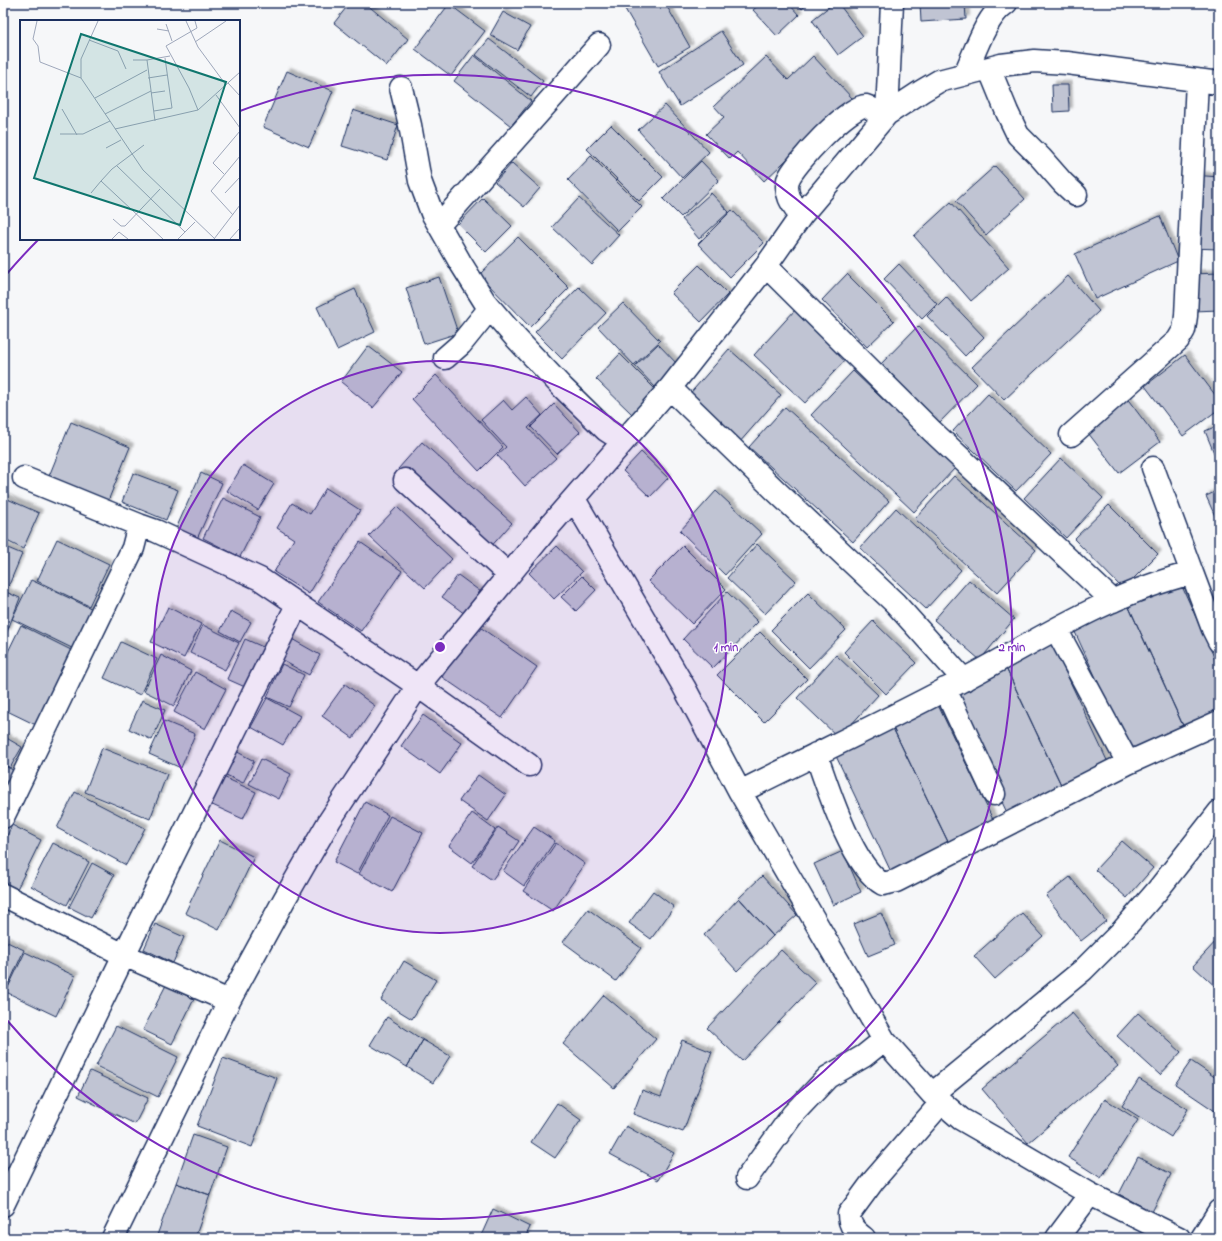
<svg xmlns="http://www.w3.org/2000/svg" width="1222" height="1241" viewBox="0 0 1222 1241" font-family="'Indie Flower',sans-serif">
<defs>
<filter id="shadow"><feDropShadow dx="3.5" dy="-3.5" stdDeviation="1" flood-color="#0004"/></filter>
</defs>
<rect width="100%" height="100%" fill="#f6f7f9"/>
<filter id="ink" filterUnits="userSpaceOnUse"><feTurbulence type="fractalNoise" baseFrequency=".025" numOctaves="2"/><feDisplacementMap in="SourceGraphic" scale="8" xChannelSelector="R" yChannelSelector="G"/><feConvolveMatrix kernelMatrix="1 2 1 2 8 2 1 2 1" color-interpolation-filters="sRGB"/></filter>
<g filter="url(#ink)">
<path fill="#c0c4d3" stroke="#1b2f5e" filter="url(#shadow)" d="M350 3H365L408 39 387 66 334 23Z
M635 3H665L690 47 658 66 625 9Z
M761 3H788L799 15 777 36 753 10Z
M797 3H809L802 9Z
M834 3H838L863 36 838 55 812 20Z
M920 3H965L966 19 921 22Z
M449 4 485 31 451 76 415 49Z
M503 12 530 27 517 50 490 35Z
M721 31 743 65 680 106 659 72Z
M489 39 543 81 531 97 476 55Z
M474 55 531 101 511 126 454 81Z
M813 56 852 98 764 181 737 152 730 159 706 134 724 117 714 106 766 57 788 80Z
M287 71 333 91 309 147 263 127Z
M1052 85H1068L1069 111 1053 112Z
M665 105 709 152 682 178 638 130Z
M353 110 398 125 387 160 342 146Z
M611 125 663 177 639 201 587 149Z
M591 156 642 207 618 231 568 180Z
M701 161 719 180 681 217 663 199Z
M512 163 540 188 524 207 495 182Z
M995 166 1025 199 986 235 956 201Z
M1193 175 1219 177V249L1191 248Z
M711 193 729 212 699 239 682 219Z
M483 198 512 226 486 252 458 224Z
M579 198 619 235 592 265 552 227Z
M951 202 1009 268 971 301 914 236Z
M732 210 764 243 730 277 698 244Z
M1160 216 1178 261 1095 299 1075 254Z
M518 237 569 288 530 327 479 275Z
M899 264 937 304 922 319 884 279Z
M699 265 728 294 701 322 671 293Z
M1219 273V310L1194 311 1192 274Z
M847 274 894 321 867 347 822 300Z
M1068 276 1099 311 1004 400 972 367Z
M439 277 458 333 424 344 406 288Z
M579 287 606 313 562 359 535 332Z
M355 289 375 332 337 350 317 307Z
M946 297 984 337 965 356 927 316Z
M623 303 660 341 634 365 598 327Z
M795 310 847 358 805 403 754 355Z
M918 326 977 384 938 424 879 366Z
M658 344 679 366 656 388 635 366Z
M368 346 402 372 373 408 341 382Z
M729 349 781 395 739 443 687 397Z
M620 354 657 391 633 415 596 379Z
M1185 355 1219 400V409L1183 436 1145 386Z
M853 371 955 468 914 512 811 415Z
M436 375 503 447 479 471 412 399Z
M988 394 1051 454 1016 491 953 431Z
M526 397 542 415 528 428 556 458 525 486 497 455 506 447 481 420 503 400 512 410Z
M1126 397 1160 442 1119 473 1085 429Z
M554 404 580 432 557 454 531 427Z
M785 407 889 501 853 542 749 447Z
M71 422 130 447 106 506 47 481Z
M1219 425V465L1205 431Z
M422 442 512 523 488 550 398 469Z
M641 452 668 478 650 497 623 471Z
M1061 458 1103 498 1066 538 1024 498Z
M243 465 274 484 258 510 227 491Z
M133 473 178 490 166 520 122 502Z
M201 473 222 483 196 541 175 531Z
M954 476 1036 550 997 593 915 519Z
M326 488 360 510 309 594 274 572 294 539 277 528 292 503 310 514Z
M1219 490V525L1206 496Z
M716 491 762 534 725 575 680 531Z
M3 497 39 513 23 549 3 539Z
M223 498 260 517 240 557 203 538Z
M1109 505 1158 554 1123 589 1074 539Z
M397 507 452 559 425 588 369 536Z
M896 508 961 570 926 609 860 548Z
M57 539 109 564 89 606 37 581Z
M360 542 402 571 361 631 318 602Z
M757 544 796 581 765 614 727 578Z
M3 546 22 554 6 592 20 598 7 632 3 631Z
M557 546 582 572 554 599 529 573Z
M683 546 726 589 692 624 648 581Z
M458 575 481 592 465 614 442 597Z
M582 576 596 590 576 611 561 597Z
M31 580 95 610 76 650 12 619Z
M969 580 1014 619 980 660 934 620Z
M1180 582 1219 668V714L1185 730 1128 605Z
M727 592 758 622 713 668 683 639Z
M808 593 846 630 809 668 771 630Z
M1128 605 1185 730 1131 754 1074 630Z
M168 607 201 624 184 658 151 642Z
M231 611 251 622 240 642 220 631Z
M873 621 916 663 886 694 844 652Z
M21 625 73 651 36 725 3 709V662Z
M203 625 239 643 225 670 190 653Z
M477 625 537 667 502 718 442 677Z
M760 632 807 679 764 722 717 675Z
M290 638 320 655 309 675 278 658Z
M245 639 263 647 245 687 227 679Z
M121 642 157 659 140 695 104 678Z
M1052 643 1111 769 1064 791 1005 666Z
M161 655 191 671 174 706 144 691Z
M836 655 878 695 839 738 797 698Z
M282 664 304 675 289 707 267 697Z
M1005 666 1064 791 1009 817 950 691Z
M195 672 226 689 205 729 174 712Z
M345 684 375 706 353 738 322 716Z
M267 698 300 716 283 745 251 727Z
M142 700 165 710 152 740 129 729Z
M938 705 996 826 951 848 892 726Z
M423 715 462 743 440 774 401 746Z
M164 721 195 734 181 768 149 754Z
M892 726 951 848 893 876 835 754Z
M3 736 22 747 10 768 3 764Z
M102 748 167 774 150 819 85 792Z
M232 749 254 761 243 783 220 772Z
M261 759 291 774 279 799 249 784Z
M3 765 15 771 3 792Z
M478 775 506 795 488 821 459 801Z
M221 776 256 792 243 819 208 803Z
M75 792 145 828 126 865 57 828Z
M365 802 388 815 357 874 334 862Z
M472 813 495 830 472 863 449 846Z
M390 816 423 833 392 892 359 874Z
M12 825 41 840 17 889 3 882V844Z
M498 827 519 841 492 880 472 866Z
M534 827 555 841 524 886 503 871Z
M220 840 254 857 219 930 185 913Z
M1122 841 1153 868 1127 898 1095 870Z
M53 843 89 862 67 905 31 886Z
M556 843 585 864 553 911 523 891Z
M843 851 861 892 833 905 814 864Z
M92 863 114 875 91 918 69 907Z
M762 876 797 915 773 936 739 898Z
M1070 877 1106 921 1081 941 1046 896Z
M653 891 674 907 651 939 629 923Z
M739 898 773 936 737 971 704 935Z
M588 909 641 948 616 981 563 942Z
M881 913 895 945 868 956 854 924Z
M1022 913 1043 936 995 979 974 956Z
M155 924 184 937 173 963 144 949Z
M1218 939 1219 940V990L1193 966Z
M3 940 24 950 4 995 3 994Z
M781 950 816 983 742 1061 707 1028Z
M25 952 75 976 56 1016 6 992Z
M404 961 436 980 412 1019 381 1000Z
M166 985 194 999 172 1044 143 1030Z
M604 995 656 1039 614 1088 563 1044Z
M1072 1013 1118 1066 1028 1143 982 1089Z
M1138 1013 1181 1052 1160 1075 1117 1036Z
M387 1017 423 1040 407 1067 370 1045Z
M116 1026 178 1057 158 1097 96 1066Z
M423 1040 450 1056 433 1083 407 1067Z
M682 1040 712 1052 683 1132 633 1114 642 1090 661 1097Z
M223 1058 277 1078 252 1147 197 1126Z
M1191 1061 1219 1080V1106L1215 1111 1175 1084Z
M90 1071 148 1098 135 1124 78 1096Z
M1139 1079 1188 1109 1171 1137 1122 1106Z
M1105 1099 1138 1120 1101 1178 1068 1157Z
M557 1103 581 1120 555 1158 531 1142Z
M626 1126 674 1153 658 1180 610 1154Z
M193 1135 227 1147 210 1195 176 1183Z
M1138 1157 1171 1174 1152 1212 1119 1194Z
M176 1183 210 1195 195 1238H156Z
M493 1209 530 1227 525 1238H480Z"/>
<g fill="none" stroke-linecap="round" stroke-linejoin="round">
<defs>
<path id="minor" d="M989 68 1007 112 1018 135 1041 158 1063 183 1076 195
M965 74C975 52 986 16 1006 3
M401 88 410 125 420 181 432 213 460 262 485 302 515 337 563 388 606 430 623 441
M887 114 892 3
M801 216C793 205 784 194 788 180 793 165 850 104 866 106 873 108 878 115 883 119
M439 225 599 45
M766 266 932 431 1113 601
M445 358 461 344 490 308
M670 388 776 491 895 603 964 680
M1071 435 1178 340 1184 330 1186 316 1197 80
M1153 468 1192 573
M24 478 139 525
M405 480 509 575
M574 499 684 687 740 792 884 1040 932 1094 961 1119 1001 1142 1090 1194 1179 1238
M1056 629 1128 763
M945 689 994 794
M816 754C827 786 853 868 883 884L896 881 1128 763 1219 722
M740 792C815 754 891 719 965 679 1038 640 1110 593 1192 573L1213 629 1219 641
M3 817 133 548 139 525 156 531 260 579 418 686 529 765
M3 895 124 955 229 1001
M932 1094 1083 970 1123 930 1157 891 1219 812
M747 1178 793 1114 828 1077 864 1056 884 1040
M3 1205 124 955 297 605
M113 1238 229 1001 284 900 330 820 418 686 546 530 670 388 766 266 801 216 887 114 922 91 939 81 1001 65 1034 61 1067 63 1219 83
M864 1238C855 1231 849 1226 849 1214L874 1180 941 1103
M1057 1238 1090 1194
M1202 1238 1219 1211"/>
</defs>
<use href="#minor" stroke="#1b2f5e" stroke-width="25"/>
<use href="#minor" stroke="#fff" stroke-width="22"/>
</g>
</g>
<circle cx="440" cy="647" r="286" fill="#7b2cbf" fill-opacity=".12"/>
<g fill="none" stroke="#7b2cbf" stroke-width="2">
<circle cx="440" cy="647" r="286"/>
<path d="M5 276A572 572 0 0 1 39 239M240 111A572 572 0 1 1 5 1018"/>
</g>
<g transform="translate(20 20)">
<rect width="220" height="220" fill="#f6f7f9"/>
<path fill="none" stroke="#a9b0c1" stroke-width="2" d="M220 25V42"/>
<path fill="none" stroke="#9ea7bb" stroke-width="1" d="M17 1 13 19 18 26 20 42 61 58M78 1 61 39V58L123 150 195 219M166 1 178 27 206 65M175 1 177 8 146 26 169 68 178 90M146 4 152 21M137 9 149 11M69 20 98 31 106 49M175 22 206 1M113 40H127M128 58 147 55M208 63 220 76M131 73 145 71M196 75 220 108M75 78 127 50M42 89 57 115M134 91 152 88 145 38M85 94 131 71M135 101 127 40 150 36M95 109 178 90 220 52M40 114H63L90 101M124 125 92 149 81 161 143 219M86 128 101 120M97 146 165 212M204 154 193 143 220 111M71 173 81 161M205 173 220 157M213 195 191 171 220 136M93 199 101 206H105L140 169M92 219 99 212 108 219M158 219 175 202M194 219 220 185M210 219 219 209"/>
<path fill="#0f766e" fill-opacity="0.15" stroke="#0f766e" stroke-width="2" d="M61 14 206 62 160 205 14 158Z"/>
<rect width="220" height="220" fill="none" stroke="#1b2f5e" stroke-width="2"/>
</g>
<circle cx="440" cy="647" r="6" fill="#7b2cbf" stroke="#fff" stroke-width="2"/>
<g font-size="12" text-anchor="middle" font-weight="bold" fill="#7b2cbf" stroke="#fff" stroke-width="3" stroke-linejoin="round" paint-order="stroke">
<text x="726" y="651">1 min</text>
<text x="1012" y="651">2 min</text>
</g>
<rect width="1222" height="1241" fill="none" stroke="#fff" stroke-width="16"/>
<rect x="8" y="8" width="1206" height="1225" fill="none" stroke="#1b2f5e" stroke-width="1.5" filter="url(#ink)"/>
</svg>
